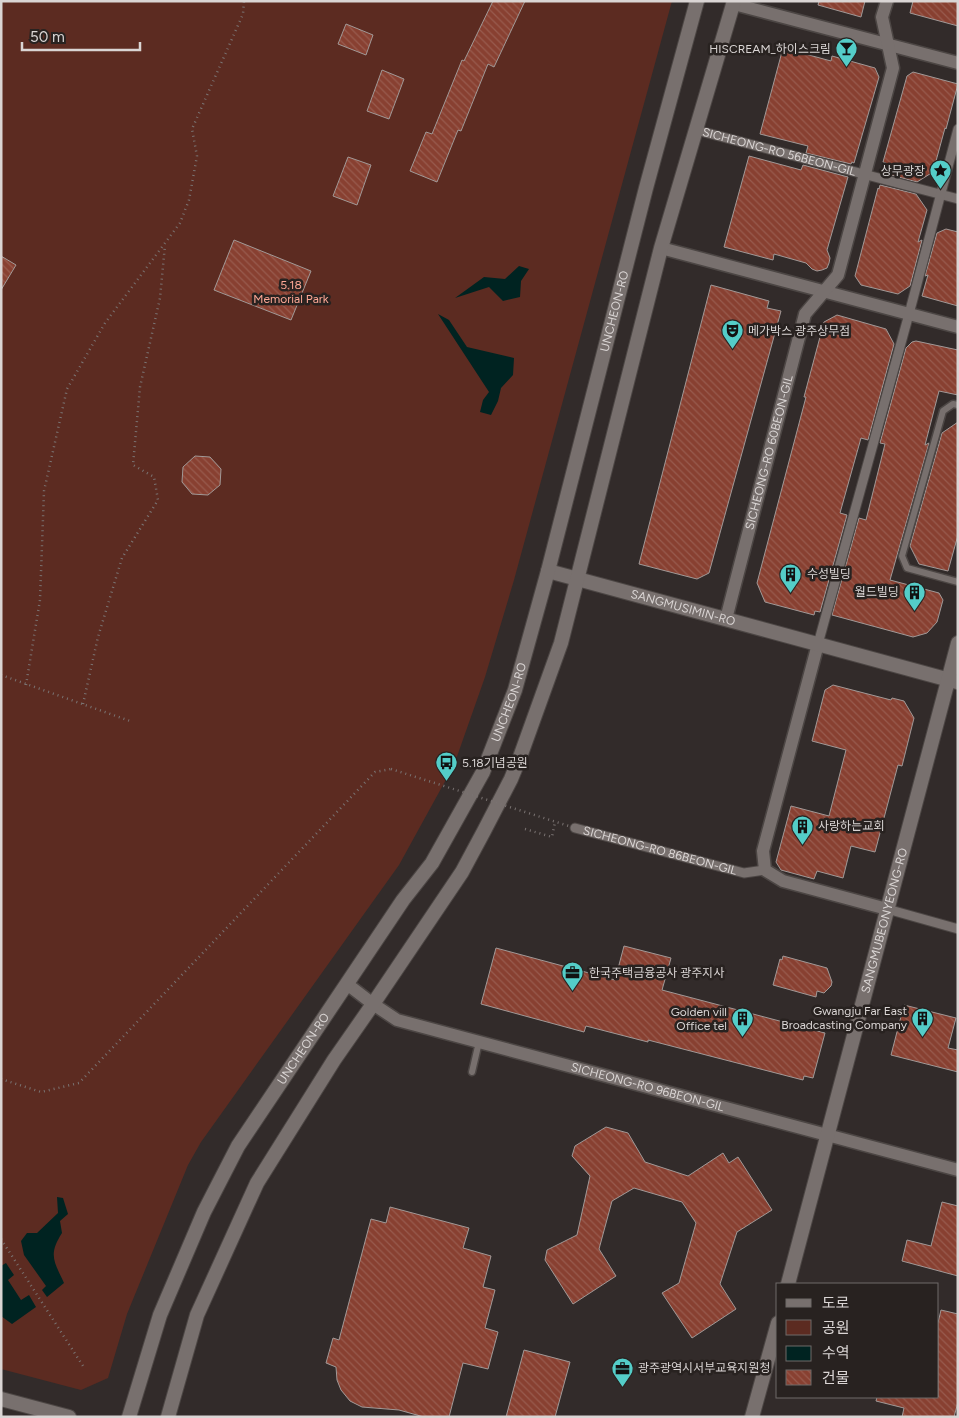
<svg xmlns="http://www.w3.org/2000/svg" width="959" height="1418" viewBox="0 0 959 1418" font-family="Figtree,'Noto Sans KR',sans-serif">
<defs>
<pattern id="building-back-hatch" width="6" height="6" patternUnits="userSpaceOnUse" patternTransform="scale(1.25)"><rect width="6" height="6" fill="#884031"/><path d="M-1 5l2 2M0 0l6 6M5-1l2 2" fill="none" stroke="#985b4e"/></pattern>
</defs>
<rect width="100%" height="100%" fill="#322b2a"/>
<path fill="#5c2b21" d="M1 1H672L514 580 485 677 454 765 399 865 201 1142 188 1165 127 1314 108 1378 81 1390 1 1369Z"/>
<path fill="#002321" d="M519 266 529 269 521 281 520 297 503 301 489 287 455 298 484 277 505 279Z
M438 314 449 320 467 347 514 358 513 375 501 388 498 401 491 415 480 412 483 400 489 392Z
M57 1197 63 1198 68 1214 60 1221 62 1233C48 1255 54 1261 64 1283L47 1297 42 1290 46 1286 24 1255 21 1241 27 1233H37L58 1213Z
M6 1263 14 1275 8 1280 21 1300 29 1295 36 1307 12 1324 1 1316V1266Z"/>
<path fill="url(#building-back-hatch)" stroke="#a19997" d="M493 1H525L494 67 488 64 461 131 458 130 437 182 410 171 426 132 432 134 462 60 464 61Z
M819 1H865L861 17 818 5Z
M913 1H958V26L910 13Z
M346 24 373 35 366 55 338 44Z
M783 48 831 61 832 56 875 68 879 77 854 163 852 162 851 164 806 153 808 146 760 134Z
M382 70 404 79 389 119 367 111Z
M913 72 958 84 946 129 945 128 933 172 917 182 884 173 886 163 883 162 907 76Z
M749 156 801 170 803 165 848 177 827 250 830 258 829 263 827 268 822 270 817 271 812 269 806 263 774 254 773 260 724 247Z
M348 157 371 165 357 205 333 196Z
M880 185 916 194 927 210 918 242 922 240 910 286 898 294 861 285 855 276 878 188 879 189Z
M946 229 958 232V306L922 296 928 275 925 276 937 233Z
M234 240 311 271 291 320 214 290Z
M1 256 16 265 1 290Z
M711 285 769 301 767 308 781 311 709 573 697 579 639 564Z
M837 315 886 329 894 344 868 440 861 438 840 513 847 515 820 612 815 611 814 615 765 602 757 583 806 397H804L824 322Z
M916 341 958 350V395L939 391 925 445 929 443 890 580 939 593 943 600 937 622 927 633 913 637 832 615 859 518 866 520 885 444 880 443 906 348 912 342Z
M958 422V535L948 571 919 564 910 546 942 433Z
M195 456 210 457 221 469 220 485 208 495 192 494 182 482 183 467Z
M833 685 891 700 892 698 904 701 914 718 902 766 898 765 875 852 851 846 843 878 817 871 814 879 781 870 776 862 791 806 829 816 846 750 812 741 825 690Z
M624 946 671 958 662 990 825 1033 813 1078 804 1076 803 1080 648 1040V1042L586 1026 584 1032 481 1004 496 948 615 980Z
M783 956 827 968 832 982 831 986 824 993 817 991 816 997 773 985 780 959 782 960Z
M904 1005 956 1018 948 1048 958 1050V1072L891 1055Z
M606 1127 628 1133 645 1162 688 1176 723 1153 729 1163 738 1157 772 1210 737 1232 720 1284 736 1309 692 1338 662 1293 679 1283 696 1223 682 1202 634 1188 612 1201 599 1249 616 1276 573 1304 545 1260 547 1250 577 1235 590 1176 572 1156 575 1146Z
M942 1202 958 1206V1276L902 1261 907 1240 931 1246Z
M390 1207 469 1228 463 1248 491 1256 483 1287 495 1290 485 1328 498 1332 488 1369 463 1363 449 1417H424L399 1410 362 1407 350 1401 341 1390 337 1380 336 1367 326 1363 333 1338 339 1340 371 1219 386 1223Z
M941 1310 958 1314V1402L954 1417H902L904 1408 876 1401 877 1397H938V1323Z
M524 1350 570 1362 555 1417H506Z"/>
<g fill="none" stroke-linecap="round" stroke-linejoin="round">
<defs>
<path id="service" d="M958 405 953 404 943 411 902 556 907 568 958 582
M472 1072 479 1042"/>
<g id="pedestrian">
<path id="s1" d="M696 130 958 199"/>
<path d="M818 644 909 314 958 129"/>
<path id="s2" d="M575 828 744 873 765 870"/>
<path d="M887 909 958 929"/>
</g>
<g id="minor">
<path d="M734 4 958 63"/>
<path d="M661 248 958 327"/>
<path id="s3" d="M726 619 805 314 838 275 893 68 882 17 887 1"/>
<path d="M818 644 763 851 765 870 783 881 887 909"/>
<path id="s4" d="M347 984 373 1004 397 1020 958 1170"/>
</g>
<g id="tertiary">
<path id="s5" d="M548 571 957 682"/>
<path id="s6" d="M788 1284 958 643"/>
<path d="M1 1399 69 1417"/>
<path id="s7" d="M129 1417 160 1315 204 1212 238 1146 403 900 432 863 483 772 515 690 548 571 646 188 697 1"/>
<path d="M168 1417 197 1315 257 1183 334 1060 373 1004 462 872 484 831 511 779 520 757 561 643 661 248 734 1"/>
<path d="M752 1417 778 1323"/>
</g>
</defs>
<use href="#service" stroke="#4c4644" stroke-width="9"/>
<use href="#pedestrian" stroke="#4c4644" stroke-width="11"/>
<use href="#minor" stroke="#4c4644" stroke-width="15"/>
<use href="#tertiary" stroke="#4c4644" stroke-width="16"/>
<path stroke="#7a7372" stroke-width="2.5" stroke-dasharray="1 4" stroke-linecap="butt" d="M1 675 130 721
M26 685 40 600 44 491 67 389 105 323 180 223 189 200 197 156 192 129 243 14 244 1
M83 704 98 637 122 558 158 500 154 477 133 465 140 387 160 298 165 245
M525 829 552 837 555 822
M1 1079 41 1092 79 1083 375 772 391 769
M1 1239 83 1366"/>
<use href="#service" stroke="#78706e" stroke-width="6"/>
<use href="#pedestrian" stroke="#78706e" stroke-width="9"/>
<use href="#minor" stroke="#78706e" stroke-width="12"/>
<use href="#tertiary" stroke="#78706e" stroke-width="14"/>
<path stroke="#7a7372" stroke-width="2.5" stroke-dasharray="1 4" stroke-linecap="butt" d="M391 769 575 828"/>
</g>
<defs>
<symbol id="bar-pin" viewBox="-11 -11 22 30"><path d="M0 17L-7.5 6A9.5 9.5 0 1 1 7.5 6Z" fill="#54cdc8" stroke="#282220"/><path d="M-6-5H6L.8 .8V4.5H3.5V6h-7V4.5H-.8V.8Z" fill="#111"/></symbol>
<symbol id="sight-pin" viewBox="-11 -11 22 30"><path d="M0 17L-7.5 6A9.5 9.5 0 1 1 7.5 6Z" fill="#54cdc8" stroke="#282220"/><path d="M0-6L1.8-2.2L6-1.7L2.9 1.2L3.7 5.4L0 3.3L-3.7 5.4L-2.9 1.2L-6-1.7L-1.8-2.2Z" fill="#111"/></symbol>
<symbol id="theatre-pin" viewBox="-11 -11 22 30"><path d="M0 17L-7.5 6A9.5 9.5 0 1 1 7.5 6Z" fill="#54cdc8" stroke="#282220"/><path d="M-5-5.5Q0-4 5-5.5V0Q5 5 0 6Q-5 5-5 0ZM-3.3-2.5H-1v1.5H-3.3ZM1-2.5H3.3v1.5H1ZM-2.8 1Q0 5.5 2.8 1Z" fill="#111"/></symbol>
<symbol id="building-pin" viewBox="-11 -11 22 30"><path d="M0 17L-7.5 6A9.5 9.5 0 1 1 7.5 6Z" fill="#54cdc8" stroke="#282220"/><path d="M-4-6H4V6H1V3H-1V6H-4ZM-2.5-4.3h1.7v1.8h-1.7ZM.8-4.3h1.7v1.8H.8ZM-2.5-1h1.7V.8h-1.7ZM.8-1h1.7V.8H.8Z" fill="#111"/></symbol>
<symbol id="bus-pin" viewBox="-11 -11 22 30"><path d="M0 17L-7.5 6A9.5 9.5 0 1 1 7.5 6Z" fill="#54cdc8" stroke="#282220"/><path d="M-5-6H5V4H4V6H2V4H-2V6H-4V4H-5ZM-3.5-4V0h7V-4ZM-3.5 1.2v1.5H-2V1.2ZM2 1.2v1.5H3.5V1.2Z" fill="#111"/></symbol>
<symbol id="office-pin" viewBox="-11 -11 22 30"><path d="M0 17L-7.5 6A9.5 9.5 0 1 1 7.5 6Z" fill="#54cdc8" stroke="#282220"/><path d="M-6-3h4V-5.5h4V-3h4V5H-6ZM-1-4.5V-3h2v-1.5ZM-6 0V1H6V0Z" fill="#111"/></symbol>
</defs>
<g fill-rule="evenodd">
<use href="#bar-pin" x="834" y="36" width="25" height="34"/>
<use href="#sight-pin" x="928" y="158" width="25" height="34"/>
<use href="#theatre-pin" x="720" y="318" width="25" height="34"/>
<use href="#building-pin" x="778" y="562" width="25" height="34"/>
<use href="#building-pin" x="902" y="580" width="25" height="34"/>
<use href="#bus-pin" x="434" y="750" width="25" height="34"/>
<use href="#building-pin" x="790" y="814" width="25" height="34"/>
<use href="#office-pin" x="560" y="960" width="25" height="34"/>
<use href="#building-pin" x="910" y="1006" width="25" height="34"/>
<use href="#building-pin" x="730" y="1006" width="25" height="34"/>
<use href="#office-pin" x="610" y="1356" width="25" height="34"/>
</g>
<g text-anchor="middle" dominant-baseline="central" stroke-width="5" stroke-linejoin="round" paint-order="stroke">
<g font-size="12" fill="#dad5d4" stroke="#282220" text-anchor="start">
<text x="831" y="49" text-anchor="end">HISCREAM_하이스크림</text>
<text x="925" y="171" text-anchor="end">상무광장</text>
<text x="748" y="331">메가박스 광주상무점</text>
<text x="807" y="574">수성빌딩</text>
<text x="899" y="592" text-anchor="end">월드빌딩</text>
<text x="462" y="763">5.18기념공원</text>
<text x="818" y="826">사랑하는교회</text>
<text x="589" y="973">한국주택금융공사 광주지사</text>
<text x="907" y="1011" text-anchor="end">Gwangju Far East<tspan x="907" dy="14">Broadcasting Company</tspan></text>
<text x="727" y="1012" text-anchor="end">Golden vill<tspan x="727" dy="14">Office tel</tspan></text>
<text x="638" y="1368">광주광역시서부교육지원청</text>
</g>
<g font-size="12" fill="#dad5d4" stroke="#282220">
<text stroke="none"><textPath href="#s1" startOffset="86">SICHEONG-RO 56BEON-GIL</textPath></text>
<text stroke="none"><textPath href="#s7" startOffset="1220">UNCHEON-RO</textPath></text>
<text stroke="none"><textPath href="#s3" startOffset="172">SICHEONG-RO 60BEON-GIL</textPath></text>
<text stroke="none"><textPath href="#s5" startOffset="140">SANGMUSIMIN-RO</textPath></text>
<text stroke="none"><textPath href="#s7" startOffset="815">UNCHEON-RO</textPath></text>
<text stroke="none"><textPath href="#s2" startOffset="88">SICHEONG-RO 86BEON-GIL</textPath></text>
<text stroke="none"><textPath href="#s6" startOffset="376">SANGMUBEONYEONG-RO</textPath></text>
<text stroke="none"><textPath href="#s7" startOffset="410">UNCHEON-RO</textPath></text>
<text stroke="none"><textPath href="#s4" startOffset="321">SICHEONG-RO 96BEON-GIL</textPath></text>
</g>
<g font-size="12" fill="#fda795" stroke="#282220">
<text x="291" y="285">5.18<tspan x="291" dy="14">Memorial Park</tspan></text>
</g>
</g>
<rect width="959" height="1418" fill="none" stroke="#dad5d4" stroke-width="5"/>
<rect x="776" y="1283" width="162" height="115" fill="#282220" stroke="#6f6a68"/>
<rect x="786" y="1299" width="25" height="8" fill="#78706e" stroke="#6f6a68"/>
<text x="822" y="1308" font-size="15" fill="#dad5d4">도로</text>
<rect x="786" y="1320" width="25" height="15" fill="#5c2b21" stroke="#6f6a68"/>
<text x="822" y="1333" font-size="15" fill="#dad5d4">공원</text>
<rect x="786" y="1346" width="25" height="15" fill="#002321" stroke="#6f6a68"/>
<text x="822" y="1358" font-size="15" fill="#dad5d4">수역</text>
<rect x="786" y="1370" width="25" height="15" fill="url(#building-back-hatch)" stroke="#6f6a68"/>
<text x="822" y="1383" font-size="15" fill="#dad5d4">건물</text>
<path d="M22 42v8h118v-8" fill="none" stroke="#dad5d4" stroke-width="2.5"/>
<text x="30" y="42" font-size="15" fill="#dad5d4" stroke="#282220" stroke-width="4" paint-order="stroke">50 m</text>
</svg>
